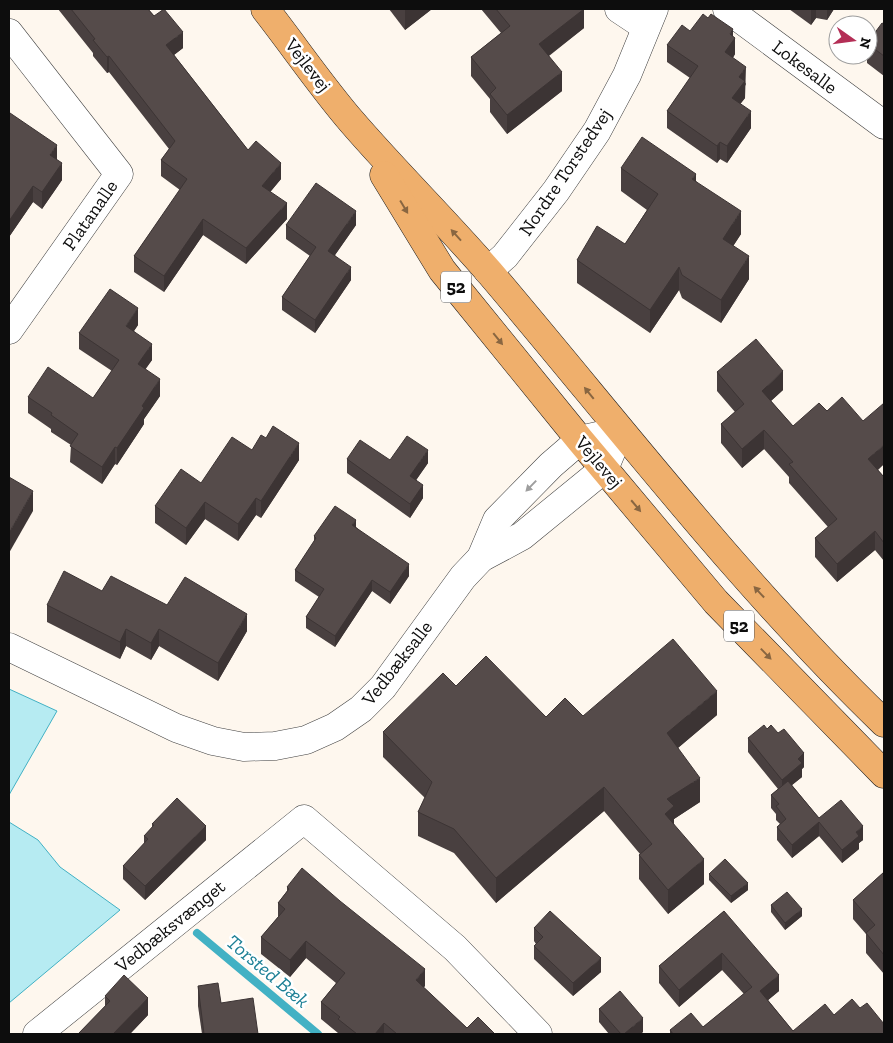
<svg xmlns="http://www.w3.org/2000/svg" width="893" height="1043" viewBox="0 0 893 1043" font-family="'Zilla Slab',serif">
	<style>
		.water { fill: #b6ebf2; stroke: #42b1c4 }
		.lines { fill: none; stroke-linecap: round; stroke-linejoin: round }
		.stream { stroke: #42b1c4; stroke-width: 8 }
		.minor-casing { stroke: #404040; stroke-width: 29 }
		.major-casing { stroke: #1e1e1e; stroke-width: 29 }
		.minor { stroke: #fff; stroke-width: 28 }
		.major { stroke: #efaf6c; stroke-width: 28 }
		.wall { fill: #494040 }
		.shaded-wall { fill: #3c3434 }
		.building { fill: #554b4a; stroke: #3c3434 }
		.oneway { fill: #896641 }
		.oneway2 { fill: #9e9e9e }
		.labels { text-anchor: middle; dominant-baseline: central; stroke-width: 5; stroke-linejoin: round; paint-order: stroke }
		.shield { fill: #fff; stroke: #565656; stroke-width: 1 }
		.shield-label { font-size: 18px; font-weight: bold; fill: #0d0d0d }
		.street-label { font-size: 19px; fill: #0d0d0d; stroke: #fff }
		.water-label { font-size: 20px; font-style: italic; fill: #1e8096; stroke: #fff }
	</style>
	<rect width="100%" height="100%" fill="#fef7ee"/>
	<g class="water">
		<path d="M 9,689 L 57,711 L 9,795 Z"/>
		<path d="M 9,822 L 38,840 L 60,867 L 120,910 L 9,1003 Z"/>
	</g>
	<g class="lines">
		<path class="stream" d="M 197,933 L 318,1034"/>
		<g class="minor-casing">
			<g id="minor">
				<path d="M 619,9 L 646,27"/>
				<path d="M 727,9 L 884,125"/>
				<path d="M 9,33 L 119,174 L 9,330"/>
				<path d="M 488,271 L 505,256 L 556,191 L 597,131 L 627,75 L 654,9"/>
				<path d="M 481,558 L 497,520 L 551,465 L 580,440 L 620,431"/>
				<path d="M 9,647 L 176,728 L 213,741 L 244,747 L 275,746 L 306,740 L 335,727 L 361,709 L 383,687 L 463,577 L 481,558 L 522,536 L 604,469 L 620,431"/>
				<path d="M 37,1034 L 304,819 L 455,948 L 538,1034"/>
			</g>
		</g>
		<g class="major-casing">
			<g id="major">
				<path d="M 265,9 C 294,46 321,86 352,122 C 396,173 445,221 490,273 C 619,425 740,584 884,723"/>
				<path d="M 384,175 L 442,270 L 580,440 L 716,602 L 884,774"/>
			</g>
		</g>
		<use href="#minor" class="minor"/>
		<use href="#major" class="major"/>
	</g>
	<g class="wall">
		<path d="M 58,9 L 148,9 L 183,48 L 174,55 L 248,150 L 281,179 L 270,192 L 287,219 L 246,264 L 203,235 L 164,292 L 134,272 L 134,256 L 180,190 L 161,176 L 161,160 L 169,149 L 109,72 L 107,73 L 93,56 L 93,53 Z"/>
		<path d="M 389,9 L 432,9 L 405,30 Z"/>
		<path d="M 481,9 L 584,9 L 584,28 L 549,56 L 562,91 L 507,134 L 490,112 L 490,99 L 471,76 L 471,57 L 501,33 Z"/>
		<path d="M 789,9 L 834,9 L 827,20 L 816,18 L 811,25 Z"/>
		<path d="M 884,24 L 884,76 L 867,63 L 867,55 L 868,55 L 868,42 Z"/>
		<path d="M 690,31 L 733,36 L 735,54 L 733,58 L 746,84 L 745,86 L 745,98 L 740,104 L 751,128 L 727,163 L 720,159 L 717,163 L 667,128 L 667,111 L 690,78 L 667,62 L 667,45 Z"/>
		<path d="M 9,114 L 57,160 L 62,180 L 42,209 L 33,202 L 9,237 Z"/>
		<path d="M 621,168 L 696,181 L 741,234 L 733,246 L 749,279 L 721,323 L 682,298 L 679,290 L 650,333 L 577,283 L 577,260 L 625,244 L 647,210 L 621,191 Z"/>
		<path d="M 286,225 L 356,225 L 335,255 L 351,280 L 315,333 L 282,310 L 282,297 L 310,256 L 286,239 Z"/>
		<path d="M 138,325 L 134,331 L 152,360 L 145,369 L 160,396 L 144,419 L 144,424 L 117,465 L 115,464 L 102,484 L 70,462 L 71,445 L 51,432 L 51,429 L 28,413 L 28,397 L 93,398 L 112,371 L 79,349 L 79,333 Z"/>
		<path d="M 717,372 L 783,390 L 771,401 L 793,426 L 827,411 L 884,464 L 878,470 L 884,477 L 884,561 L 875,550 L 837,582 L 815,557 L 815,538 L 828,527 L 789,483 L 789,477 L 764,449 L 742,468 L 721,443 L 721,424 L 735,412 L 717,391 Z"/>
		<path d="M 252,450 L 299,460 L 261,518 L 256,515 L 238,541 L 205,519 L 186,545 L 155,523 L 155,506 L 201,483 Z"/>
		<path d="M 347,459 L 390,460 L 428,463 L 416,480 L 423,498 L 410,518 L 347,473 Z"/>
		<path d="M 356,527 L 409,576 L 390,604 L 372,591 L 335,647 L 306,628 L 306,617 L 319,597 L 295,581 L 295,570 L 314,542 L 314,536 Z"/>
		<path d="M 102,591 L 167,605 L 247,631 L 218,681 L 159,646 L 151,660 L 126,646 L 120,659 L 47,622 L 47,605 Z"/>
		<path d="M 456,686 L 546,717 L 717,715 L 678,748 L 700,802 L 674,819 L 674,824 L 704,884 L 668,914 L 639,879 L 639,855 L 640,854 L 604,811 L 496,903 L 454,853 L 418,836 L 418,812 L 425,798 L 383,757 L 383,732 Z"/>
		<path d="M 767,729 L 804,767 L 802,769 L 802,777 L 792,785 L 819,818 L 863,840 L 859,843 L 859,849 L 842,863 L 819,836 L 792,858 L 777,840 L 777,827 L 780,824 L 776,820 L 776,814 L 771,808 L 771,795 L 778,789 L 748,752 L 748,738 Z"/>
		<path d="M 152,824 L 206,840 L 145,900 L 123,879 L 123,866 L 144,844 L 144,836 L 152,828 Z"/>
		<path d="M 884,872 L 884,974 L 866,953 L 866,934 L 853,919 L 853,900 Z"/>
		<path d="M 709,874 L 748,890 L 731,903 L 709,880 Z"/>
		<path d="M 287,887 L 425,986 L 423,987 L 467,1028 L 495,1034 L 338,1034 L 338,1033 L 321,1019 L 321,1002 L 336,983 L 306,958 L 290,977 L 261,954 L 261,937 L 278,917 L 278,903 L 287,891 Z"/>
		<path d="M 771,905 L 802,916 L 785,930 L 771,912 Z"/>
		<path d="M 724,911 L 779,991 L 768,1000 L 793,1031 L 834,1015 L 860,1008 L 884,1034 L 670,1034 L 670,1030 L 703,1027 L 744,994 L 722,970 L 679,1007 L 659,983 L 659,966 Z"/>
		<path d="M 534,928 L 601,972 L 573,996 L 534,959 L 534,946 L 536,944 L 534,941 Z"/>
		<path d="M 198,986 L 221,1003 L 258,1034 L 202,1034 L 198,1006 Z"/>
		<path d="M 105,996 L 148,1015 L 130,1034 L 78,1034 L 105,1007 Z"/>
		<path d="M 599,1009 L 643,1032 L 640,1034 L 609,1034 L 599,1022 Z"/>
	</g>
	<g class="shaded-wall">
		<path d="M 405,9 L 432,9 L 405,30 Z"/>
		<path d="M 584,9 L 584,28 L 539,63 L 539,44 Z"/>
		<path d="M 811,9 L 816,9 L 816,18 L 811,25 Z"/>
		<path d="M 827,9 L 834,9 L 827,20 Z"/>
		<path d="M 733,29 L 733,40 L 735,38 L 735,54 L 725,69 L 725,52 L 730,34 Z"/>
		<path d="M 183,32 L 183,48 L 166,61 L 166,45 Z"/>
		<path d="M 109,56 L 109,72 L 107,73 L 107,57 Z"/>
		<path d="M 746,67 L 745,98 L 732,115 L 732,98 L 739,77 Z"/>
		<path d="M 562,72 L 562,91 L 507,134 L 507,115 Z"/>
		<path d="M 751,111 L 751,128 L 727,163 L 727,146 Z"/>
		<path d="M 720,142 L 720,159 L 717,163 L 717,146 Z"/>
		<path d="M 57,145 L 57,162 L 50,155 Z"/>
		<path d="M 62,163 L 62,180 L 42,209 L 42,192 Z"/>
		<path d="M 281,163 L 281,179 L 262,202 L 262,186 Z"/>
		<path d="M 696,174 L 696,197 L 692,179 Z"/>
		<path d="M 33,186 L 33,202 L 9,237 L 9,243 L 9,221 Z"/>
		<path d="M 287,203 L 287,219 L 246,264 L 246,248 Z"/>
		<path d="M 356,211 L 356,225 L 328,265 L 328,251 Z"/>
		<path d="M 741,211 L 741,234 L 723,262 L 723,239 Z"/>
		<path d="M 203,219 L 203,235 L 164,292 L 164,276 Z"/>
		<path d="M 749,256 L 749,279 L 721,323 L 721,300 Z"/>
		<path d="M 351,267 L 351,280 L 315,333 L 315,320 Z"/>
		<path d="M 679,267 L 679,290 L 650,333 L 650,310 Z"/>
		<path d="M 138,308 L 138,325 L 126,342 L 126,326 Z"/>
		<path d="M 152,344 L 152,360 L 138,380 L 138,364 Z"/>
		<path d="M 783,371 L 783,390 L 762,409 L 762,391 Z"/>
		<path d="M 160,379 L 160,396 L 144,419 L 144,424 L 117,465 L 117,448 L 142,406 Z"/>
		<path d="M 764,430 L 764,449 L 742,468 L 742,449 Z"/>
		<path d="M 299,443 L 299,460 L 261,518 L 261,501 Z"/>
		<path d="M 884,445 L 884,464 L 868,478 L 868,459 Z"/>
		<path d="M 115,447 L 115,464 L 102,484 L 102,467 Z"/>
		<path d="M 428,450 L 428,463 L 410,489 L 410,476 Z"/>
		<path d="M 423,485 L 423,498 L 410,518 L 410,504 Z"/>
		<path d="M 33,491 L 33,511 L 9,553 L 9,533 Z"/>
		<path d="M 256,498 L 256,515 L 238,541 L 238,524 Z"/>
		<path d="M 205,502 L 205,519 L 186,545 L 186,528 Z"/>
		<path d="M 356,520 L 356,531 L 352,525 Z"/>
		<path d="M 875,531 L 875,550 L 837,582 L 837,564 Z"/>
		<path d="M 409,564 L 409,576 L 390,604 L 390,592 Z"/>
		<path d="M 372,580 L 372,591 L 335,647 L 335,636 Z"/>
		<path d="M 247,614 L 247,631 L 218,681 L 218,663 Z"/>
		<path d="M 126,629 L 126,646 L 120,659 L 120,642 Z"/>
		<path d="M 159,629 L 159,646 L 151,660 L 151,643 Z"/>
		<path d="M 717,691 L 717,715 L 667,757 L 667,733 Z"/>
		<path d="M 804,753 L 804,767 L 802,769 L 802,777 L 782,793 L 782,780 L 798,759 Z"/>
		<path d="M 700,778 L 700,802 L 674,819 L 674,830 L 665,814 L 667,799 Z"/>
		<path d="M 604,787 L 604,811 L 496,903 L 496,878 Z"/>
		<path d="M 819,822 L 819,836 L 792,858 L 792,845 Z"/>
		<path d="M 206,826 L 206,840 L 145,900 L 145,886 Z"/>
		<path d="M 863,826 L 863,840 L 859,843 L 859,849 L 842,863 L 842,850 L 856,832 Z"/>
		<path d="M 704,859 L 704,884 L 668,914 L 668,890 Z"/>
		<path d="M 748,883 L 748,890 L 731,903 L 731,896 Z"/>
		<path d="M 802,909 L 802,916 L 785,930 L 785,923 Z"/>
		<path d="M 306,941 L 306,958 L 290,977 L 290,960 Z"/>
		<path d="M 722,953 L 722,970 L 679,1007 L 679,990 Z"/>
		<path d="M 601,958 L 601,972 L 573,996 L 573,983 Z"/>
		<path d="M 425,969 L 425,986 L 416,997 L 416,980 Z"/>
		<path d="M 779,975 L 779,991 L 760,1007 L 760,991 Z"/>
		<path d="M 148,998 L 148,1015 L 130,1034 L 113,1034 Z"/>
		<path d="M 643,1018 L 643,1032 L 640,1034 L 624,1034 Z"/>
		<path d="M 384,1023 L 384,1034 L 375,1034 Z"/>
	</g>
	<g class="building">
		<path d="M 71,9 L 148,9 L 154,16 L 164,9 L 183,32 L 166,45 L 248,150 L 256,141 L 281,163 L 262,186 L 287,203 L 246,248 L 203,219 L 164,276 L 134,256 L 187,179 L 161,160 L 175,141 L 109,56 L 107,57 L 93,40 L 95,39 Z"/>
		<path d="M 496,9 L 584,9 L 539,44 L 562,72 L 507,115 L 490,94 L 496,88 L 471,57 L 510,26 Z"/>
		<path d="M 703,14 L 708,18 L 711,14 L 733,29 L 730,34 L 735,38 L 725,52 L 746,67 L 739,77 L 745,81 L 732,98 L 751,111 L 727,146 L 720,142 L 717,146 L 667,111 L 698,66 L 667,45 L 682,25 L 690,31 Z"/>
		<path d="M 882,23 L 884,24 L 884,56 L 868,44 L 868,42 Z"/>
		<path d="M 10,113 L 57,145 L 50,155 L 62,163 L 42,192 L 33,186 L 9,221 L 9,114 Z"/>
		<path d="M 642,137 L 696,174 L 692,179 L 741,211 L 723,239 L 749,256 L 721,300 L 682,275 L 679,267 L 650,310 L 577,260 L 597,226 L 625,244 L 658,194 L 621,168 Z"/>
		<path d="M 316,183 L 356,211 L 328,251 L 351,267 L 315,320 L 282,297 L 316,247 L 286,225 Z"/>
		<path d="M 110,289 L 138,308 L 126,326 L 152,344 L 138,364 L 160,379 L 142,406 L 144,408 L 117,448 L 115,447 L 102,467 L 70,446 L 78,434 L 51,415 L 52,413 L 28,397 L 48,367 L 93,398 L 119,360 L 79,333 Z"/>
		<path d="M 756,339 L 783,371 L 762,391 L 793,426 L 819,403 L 827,411 L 842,397 L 863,421 L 884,403 L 884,445 L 868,459 L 884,477 L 884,543 L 875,531 L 837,564 L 815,538 L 837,519 L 789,464 L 793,462 L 764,430 L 742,449 L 721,424 L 744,404 L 717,372 Z"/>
		<path d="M 273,426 L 299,443 L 261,501 L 256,498 L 238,524 L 205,502 L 186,528 L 155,506 L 181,469 L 201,483 L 232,437 L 252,450 L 261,435 L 266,438 Z"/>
		<path d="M 407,436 L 428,450 L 410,476 L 423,485 L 410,504 L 347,459 L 360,440 L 390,460 Z"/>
		<path d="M 9,477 L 33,491 L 9,533 Z"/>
		<path d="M 335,506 L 356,520 L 352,525 L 409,564 L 390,592 L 372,580 L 335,636 L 306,617 L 324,589 L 295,570 L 316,538 L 314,536 Z"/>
		<path d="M 64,571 L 102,591 L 111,576 L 167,605 L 185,577 L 247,614 L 218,663 L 159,629 L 151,643 L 126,629 L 120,642 L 47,605 Z"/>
		<path d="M 673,639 L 717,691 L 667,733 L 700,778 L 667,799 L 674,806 L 665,814 L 704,859 L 668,890 L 639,855 L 652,844 L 604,787 L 496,878 L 454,829 L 418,812 L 432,782 L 383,732 L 443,673 L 456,686 L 486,656 L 546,717 L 565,698 L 583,716 Z"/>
		<path d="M 764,725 L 767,729 L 771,725 L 778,733 L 784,729 L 804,753 L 798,759 L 802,763 L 782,780 L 748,738 Z"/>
		<path d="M 788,781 L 819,818 L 841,800 L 863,826 L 856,832 L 859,836 L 842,850 L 819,822 L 792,845 L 777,827 L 786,819 L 776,806 L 779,804 L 771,795 Z"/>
		<path d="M 177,798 L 206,826 L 145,886 L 123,866 L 148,839 L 144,836 L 154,825 L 152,824 Z"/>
		<path d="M 725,859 L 748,883 L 731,896 L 709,874 Z"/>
		<path d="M 302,868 L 340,901 L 425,969 L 416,980 L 467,1028 L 478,1017 L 495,1034 L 397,1034 L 384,1023 L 375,1034 L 357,1034 L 338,1019 L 340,1017 L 321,1002 L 345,973 L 306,941 L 290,960 L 261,937 L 285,909 L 278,903 L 289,889 L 287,887 Z"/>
		<path d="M 884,872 L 884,955 L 866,933 L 875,925 L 853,900 Z"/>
		<path d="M 787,892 L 802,909 L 785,923 L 771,905 Z"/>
		<path d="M 550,911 L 601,958 L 573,983 L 534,946 L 543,937 L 534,928 Z"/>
		<path d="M 724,911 L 779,975 L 760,991 L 793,1031 L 825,1004 L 834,1015 L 852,999 L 860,1008 L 867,1003 L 884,1024 L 884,1034 L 673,1034 L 670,1030 L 691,1013 L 703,1027 L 752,987 L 722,953 L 679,990 L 659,966 Z"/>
		<path d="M 124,975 L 148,998 L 113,1034 L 78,1034 L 110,1001 L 105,996 Z"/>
		<path d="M 218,983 L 221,1003 L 253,998 L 258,1034 L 204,1034 L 198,986 Z"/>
		<path d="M 620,991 L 643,1018 L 624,1034 L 621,1034 L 599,1009 Z"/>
	</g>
	<defs><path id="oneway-solid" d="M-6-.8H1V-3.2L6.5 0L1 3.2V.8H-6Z" transform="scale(1.25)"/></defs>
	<g class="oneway">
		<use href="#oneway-solid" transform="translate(404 207) rotate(59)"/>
		<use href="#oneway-solid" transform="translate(456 235) rotate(-132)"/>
		<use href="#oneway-solid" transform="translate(498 339) rotate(51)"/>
		<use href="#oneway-solid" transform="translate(589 393) rotate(-129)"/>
		<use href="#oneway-solid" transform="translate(636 506) rotate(50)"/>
		<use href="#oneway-solid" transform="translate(759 592) rotate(-133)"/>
		<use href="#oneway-solid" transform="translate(766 654) rotate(46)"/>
	</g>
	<use class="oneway2" href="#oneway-solid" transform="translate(531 486) rotate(134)"/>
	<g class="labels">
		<g class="shield">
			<rect x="441" y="271.5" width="30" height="31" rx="4"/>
			<rect x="724" y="610.5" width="30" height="31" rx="4"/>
		</g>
		<g class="shield-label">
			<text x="456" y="287">52</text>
			<text x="739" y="626">52</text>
		</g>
		<g class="street-label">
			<text transform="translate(308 65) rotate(52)">Vejlevej</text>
			<text transform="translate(805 67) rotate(37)">Lokesalle</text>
			<text transform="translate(565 172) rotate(-56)">Nordre Torstedvej</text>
			<text transform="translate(90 215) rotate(-55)">Platanalle</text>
			<text transform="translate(599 462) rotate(50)">Vejlevej</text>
			<text transform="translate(397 663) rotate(-52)">Vedbæksalle</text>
			<text transform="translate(170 926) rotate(-39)">Vedbæksvænget</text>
		</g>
		<g class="water-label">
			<text transform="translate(268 971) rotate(40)">Torsted Bæk</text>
		</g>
	</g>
	<rect width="893" height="1043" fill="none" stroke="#0d0d0d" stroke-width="20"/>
	<g transform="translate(853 40) rotate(104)"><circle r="24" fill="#ffffff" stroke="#9e9e9e"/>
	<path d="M0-4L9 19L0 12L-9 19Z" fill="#b42e56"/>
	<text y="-8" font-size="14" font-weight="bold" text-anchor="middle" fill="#0d0d0d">N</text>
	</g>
</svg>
